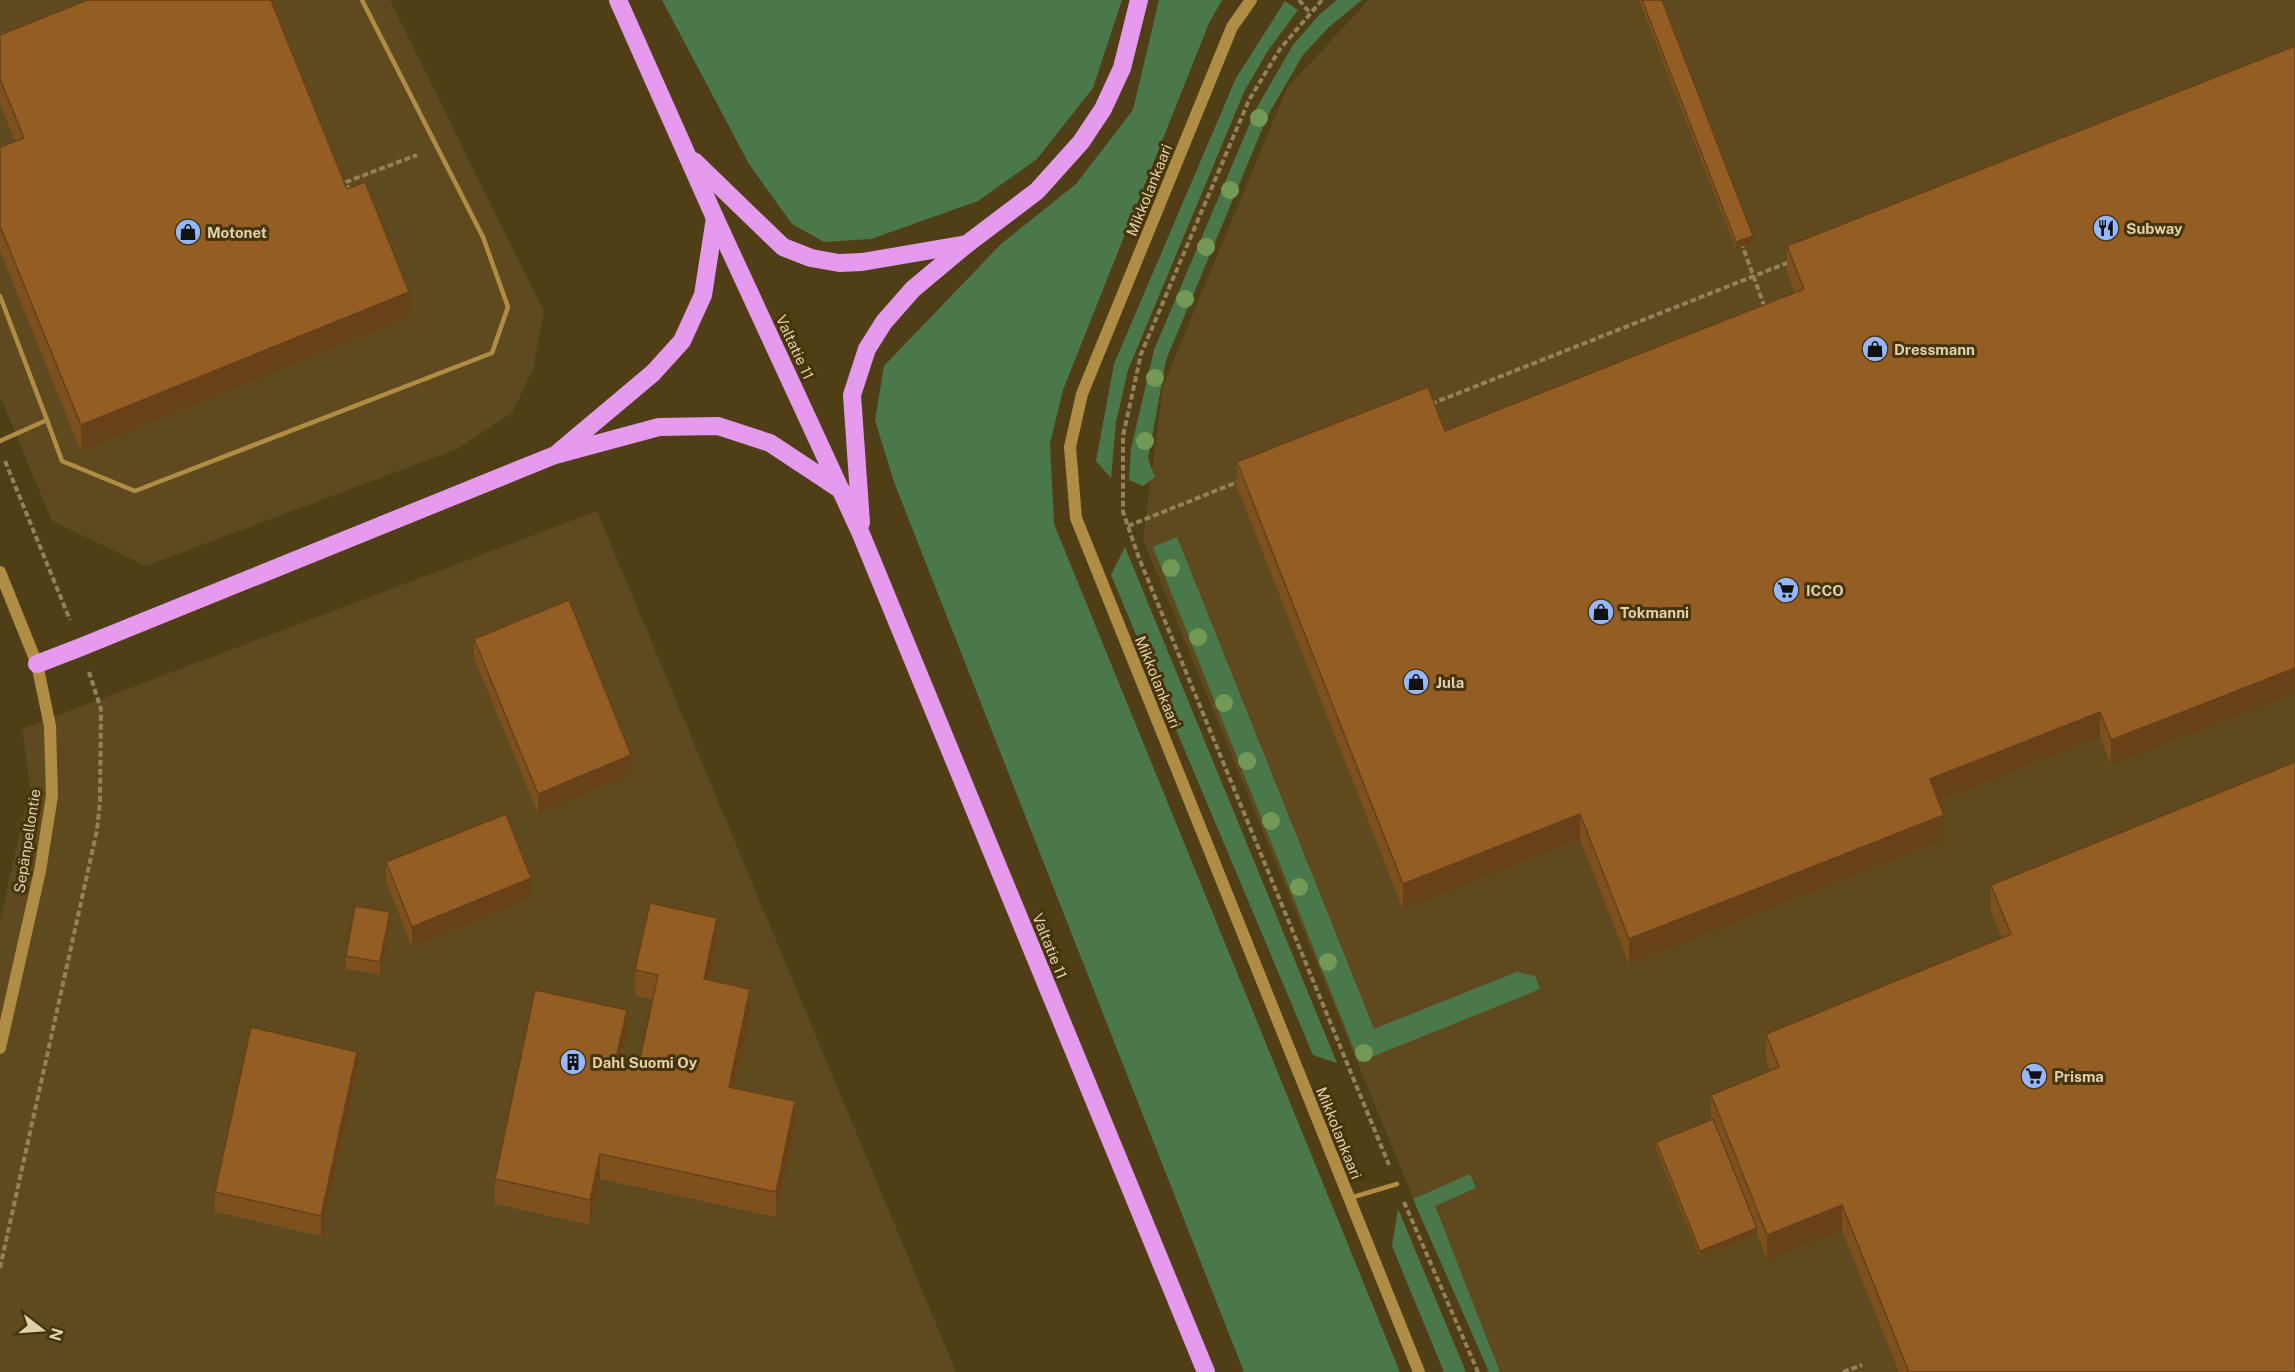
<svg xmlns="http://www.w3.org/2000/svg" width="2295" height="1372" viewBox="0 0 2295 1372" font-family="'Public Sans',sans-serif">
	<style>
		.built { fill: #5e4a1e }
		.green { fill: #4b784a }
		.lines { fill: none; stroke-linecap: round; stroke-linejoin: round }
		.path { stroke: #93815c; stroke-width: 4; stroke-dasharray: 6 3; stroke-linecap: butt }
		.lane { stroke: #b08d44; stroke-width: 4.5 }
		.secondary { stroke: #b08d44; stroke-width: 12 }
		.highway { stroke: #e69aed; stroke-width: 18 }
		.tree { fill: #729956 }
		.wall { fill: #7e501e }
		.shaded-wall { fill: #674118 }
		.building { fill: #935d23; stroke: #674118; stroke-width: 1.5 }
		.labels { text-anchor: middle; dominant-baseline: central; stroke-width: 6; stroke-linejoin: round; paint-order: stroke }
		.street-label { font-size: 15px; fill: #e2cfad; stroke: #46340b }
		.poi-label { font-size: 15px; font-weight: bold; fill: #e2cfad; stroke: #46340b; text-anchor: start }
	</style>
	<rect width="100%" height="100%" fill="#503e17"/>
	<g class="built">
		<path d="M 0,0 L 390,0 L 544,312 L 533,369 L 512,413 L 457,449 L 146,566 L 52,521 L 0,396 Z"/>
		<path d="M 1369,0 L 2295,0 L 2295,1372 L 1489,1372 L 1420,1215 L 1143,539 L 1163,386 L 1287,88 Z"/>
		<path d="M 597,511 L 956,1372 L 0,1372 L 0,921 L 30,786 L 22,729 Z"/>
	</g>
	<g class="green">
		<path d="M 662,0 L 1122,0 L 1093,88 L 1037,159 L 978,201 L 871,239 L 824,242 L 792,224 L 749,164 Z"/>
		<path d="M 1159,0 L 1222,0 L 1209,23 L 1063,390 L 1050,443 L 1054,524 L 1400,1372 L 1244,1372 L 894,482 L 875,420 L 884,366 L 1001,244 L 1076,184 L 1133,110 Z"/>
		<path d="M 1337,0 L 1362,0 L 1329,27 L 1303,55 L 1268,115 L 1166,360 L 1148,459 L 1155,477 L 1143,486 L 1129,480 L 1131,449 L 1154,350 L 1256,109 L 1293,45 L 1319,15 Z"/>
		<path d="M 1285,1 L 1298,10 L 1267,52 L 1244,92 L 1128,370 L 1116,422 L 1111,478 L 1096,461 L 1114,364 L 1236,78 Z"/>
		<path d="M 1177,537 L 1374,1029 L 1517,972 L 1535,976 L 1540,989 L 1359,1062 L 1153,547 Z"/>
		<path d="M 1125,547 L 1337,1063 L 1313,1055 L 1111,575 Z"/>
		<path d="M 1470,1174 L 1476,1188 L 1435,1206 L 1500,1372 L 1489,1372 L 1413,1199 Z"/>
		<path d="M 1398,1209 L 1466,1372 L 1444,1372 L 1392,1246 Z"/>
	</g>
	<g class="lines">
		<g class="path">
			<path d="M 1299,0 L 1310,13"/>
			<path d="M 1322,0 L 1280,49 L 1249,100 L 1141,354 L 1123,436 L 1123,512 L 1139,558 L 1389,1165"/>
			<path d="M 349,191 L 346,182 L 417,155"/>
			<path d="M 1741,242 L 1765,308"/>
			<path d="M 1431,404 L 1792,261"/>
			<path d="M 5,461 L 70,620"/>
			<path d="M 1128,526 L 1240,481"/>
			<path d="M 1404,1202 L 1478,1372"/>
			<path d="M 0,1268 L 97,830 L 100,801 L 101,709 L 89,672"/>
			<path d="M 1843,1372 L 1862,1365"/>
		</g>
		<g class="lane">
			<path d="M 0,296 L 47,420"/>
			<path d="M 0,441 L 47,420 L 62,461 L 135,491 L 492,353 L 508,307 L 483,237 L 362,0"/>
			<path d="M 1350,1198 L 1397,1184"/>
		</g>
		<g class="secondary">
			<path d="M 1251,0 L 1232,27 L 1082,394 L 1070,447 L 1076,518 L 1419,1372"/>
			<path d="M 0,572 L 37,664 L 50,726 L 52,796 L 40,871 L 0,1048"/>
		</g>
		<g class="highway">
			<path d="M 618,0 L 715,218 L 861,534 L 1206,1372"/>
			<path d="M 694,161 L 783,247 L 811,258 L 839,263 L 862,262 L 967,244"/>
			<path d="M 559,452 L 653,373 L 682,341 L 703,295 L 715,218"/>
			<path d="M 861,523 L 852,395 L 867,349 L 884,322 L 913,289 L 967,244 L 1037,191 L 1081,142 L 1103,109 L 1122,68 L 1139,0"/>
			<path d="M 37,664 L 81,647 L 555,455 L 659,427 L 718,426 L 770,443 L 841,490"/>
		</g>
	</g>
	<g class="tree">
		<circle cx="1259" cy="118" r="9"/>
		<circle cx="1230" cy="190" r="9"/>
		<circle cx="1206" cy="247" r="9"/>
		<circle cx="1185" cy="299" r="9"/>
		<circle cx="1155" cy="378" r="9"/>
		<circle cx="1145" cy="441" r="9"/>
		<circle cx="1171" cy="568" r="9"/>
		<circle cx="1198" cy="637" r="9"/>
		<circle cx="1224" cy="703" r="9"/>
		<circle cx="1247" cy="761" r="9"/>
		<circle cx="1271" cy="821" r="9"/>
		<circle cx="1299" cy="887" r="9"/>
		<circle cx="1328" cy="962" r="9"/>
		<circle cx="1364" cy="1053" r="9"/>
	</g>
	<g class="wall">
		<path d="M 1639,0 L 1662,0 L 1753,242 L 1736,249 Z"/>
		<path d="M 0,35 L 347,189 L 409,317 L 81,451 L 0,251 L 0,147 L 15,141 L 0,104 Z"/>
		<path d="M 2295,46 L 2295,693 L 2111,765 L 2100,737 L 1938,801 L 1944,840 L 1629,964 L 1580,839 L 1403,909 L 1237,487 L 1237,462 L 1445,431 L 1795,293 L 1787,272 L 1787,246 Z"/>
		<path d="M 474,639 L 631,774 L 538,813 L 474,658 Z"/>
		<path d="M 386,862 L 531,898 L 412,947 L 386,881 Z"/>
		<path d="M 1991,885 L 2295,1372 L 1899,1372 L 1842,1230 L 1767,1260 L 1757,1234 L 1700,1257 L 1656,1149 L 1656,1142 L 1711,1120 L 1711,1095 L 1770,1071 L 1766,1059 L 1766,1034 L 2002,938 L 1991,911 Z"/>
		<path d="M 390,925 L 380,975 L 346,969 L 346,956 Z"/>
		<path d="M 717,943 L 709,980 L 750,1014 L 734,1088 L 795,1126 L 776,1217 L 600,1179 L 590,1225 L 495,1204 L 495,1179 L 627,1035 L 621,1064 L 638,1068 L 653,999 L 635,996 L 635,970 Z"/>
		<path d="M 357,1071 L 321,1236 L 215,1212 L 215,1192 Z"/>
	</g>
	<g class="shaded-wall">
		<path d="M 1753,236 L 1753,242 L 1736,249 L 1736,242 Z"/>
		<path d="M 409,292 L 409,317 L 81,451 L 81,425 Z"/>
		<path d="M 2295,668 L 2295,693 L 2111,765 L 2111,740 Z"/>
		<path d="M 2100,712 L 2100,737 L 1930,804 L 1930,779 Z"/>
		<path d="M 631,755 L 631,774 L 538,813 L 538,794 Z"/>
		<path d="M 1580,814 L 1580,839 L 1403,909 L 1403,884 Z"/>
		<path d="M 1944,815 L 1944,840 L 1629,964 L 1629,939 Z"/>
		<path d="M 531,878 L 531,898 L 412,947 L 412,927 Z"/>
		<path d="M 390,912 L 390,925 L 380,975 L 380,962 Z"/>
		<path d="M 717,918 L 717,943 L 704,1004 L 704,979 Z"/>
		<path d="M 750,989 L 750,1014 L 729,1112 L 729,1087 Z"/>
		<path d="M 627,1010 L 627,1035 L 615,1088 L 615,1063 Z"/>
		<path d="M 357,1052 L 357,1071 L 321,1236 L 321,1216 Z"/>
		<path d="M 795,1101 L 795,1126 L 776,1217 L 776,1192 Z"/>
		<path d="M 600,1154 L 600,1179 L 590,1225 L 590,1200 Z"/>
		<path d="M 1842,1205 L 1842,1230 L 1767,1260 L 1767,1235 Z"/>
		<path d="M 1757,1228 L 1757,1234 L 1700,1257 L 1700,1251 Z"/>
	</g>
	<g class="building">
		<path d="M 87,0 L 271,0 L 347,189 L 365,182 L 409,292 L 81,425 L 0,226 L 0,147 L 24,138 L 0,79 L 0,35 Z"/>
		<path d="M 1642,0 L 1662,0 L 1753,236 L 1736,242 Z"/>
		<path d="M 2295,46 L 2295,668 L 2111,740 L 2100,712 L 1930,779 L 1944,815 L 1629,939 L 1580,814 L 1403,884 L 1237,462 L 1428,387 L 1445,431 L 1804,289 L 1787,246 Z"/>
		<path d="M 569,600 L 631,755 L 538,794 L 474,639 Z"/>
		<path d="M 2295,762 L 2295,1372 L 1909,1372 L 1842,1205 L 1767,1235 L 1711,1095 L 1779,1067 L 1766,1034 L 2011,934 L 1991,885 Z"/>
		<path d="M 506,814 L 531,878 L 412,927 L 386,862 Z"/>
		<path d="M 650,903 L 717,918 L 704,979 L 750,989 L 729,1087 L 795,1101 L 776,1192 L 600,1154 L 590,1200 L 495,1179 L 535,990 L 627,1010 L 615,1063 L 638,1068 L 658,975 L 635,970 Z"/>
		<path d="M 355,906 L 390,912 L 380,962 L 346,956 Z"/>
		<path d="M 251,1027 L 357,1052 L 321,1216 L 215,1192 Z"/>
		<path d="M 1713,1119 L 1757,1228 L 1700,1251 L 1656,1142 Z"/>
	</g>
	<defs>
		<g id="restaurant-disc" transform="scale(1.35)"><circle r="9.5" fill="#94b7fd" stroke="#46340b"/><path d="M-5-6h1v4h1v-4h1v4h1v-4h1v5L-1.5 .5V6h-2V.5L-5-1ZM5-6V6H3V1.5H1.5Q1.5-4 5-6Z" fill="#111"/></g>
		<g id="shop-disc" transform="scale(1.35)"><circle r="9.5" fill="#94b7fd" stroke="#46340b"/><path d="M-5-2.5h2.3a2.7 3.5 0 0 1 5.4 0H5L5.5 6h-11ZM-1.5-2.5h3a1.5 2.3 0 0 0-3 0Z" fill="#111"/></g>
		<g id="supermarket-disc" transform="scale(1.35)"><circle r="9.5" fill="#94b7fd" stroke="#46340b"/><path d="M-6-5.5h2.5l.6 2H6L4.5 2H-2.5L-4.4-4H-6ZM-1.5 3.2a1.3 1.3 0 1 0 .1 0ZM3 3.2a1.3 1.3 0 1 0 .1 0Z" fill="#111"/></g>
		<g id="building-disc" transform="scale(1.35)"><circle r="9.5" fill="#94b7fd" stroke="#46340b"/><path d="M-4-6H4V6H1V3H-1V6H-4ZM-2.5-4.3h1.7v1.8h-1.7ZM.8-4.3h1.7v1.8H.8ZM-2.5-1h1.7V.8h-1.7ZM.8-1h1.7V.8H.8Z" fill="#111"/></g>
	</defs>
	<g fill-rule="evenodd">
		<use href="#restaurant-disc" x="2106" y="228"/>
		<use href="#shop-disc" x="188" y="232"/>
		<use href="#shop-disc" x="1875" y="349"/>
		<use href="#supermarket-disc" x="1786" y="590"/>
		<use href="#shop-disc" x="1601" y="612"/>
		<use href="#shop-disc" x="1416" y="682"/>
		<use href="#building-disc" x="573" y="1062"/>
		<use href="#supermarket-disc" x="2034" y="1076"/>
	</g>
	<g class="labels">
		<g class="street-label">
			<text transform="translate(1149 190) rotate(-68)">Mikkolankaari</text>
			<text transform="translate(795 347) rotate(65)">Valtatie 11</text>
			<text transform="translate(1158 682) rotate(68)">Mikkolankaari</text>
			<text transform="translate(27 841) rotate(-81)">Sepänpellontie</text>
			<text transform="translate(1050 946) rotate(68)">Valtatie 11</text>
			<text transform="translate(1339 1133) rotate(68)">Mikkolankaari</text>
		</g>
		<g class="poi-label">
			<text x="2126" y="228">Subway</text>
			<text x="207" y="232">Motonet</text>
			<text x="1894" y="349">Dressmann</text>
			<text x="1806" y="590">ICCO</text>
			<text x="1620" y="612">Tokmanni</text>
			<text x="1436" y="682">Jula</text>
			<text x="592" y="1062">Dahl Suomi Oy</text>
			<text x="2054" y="1076">Prisma</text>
		</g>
	</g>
	<g transform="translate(42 1330) rotate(107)" stroke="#46340b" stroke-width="4.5" paint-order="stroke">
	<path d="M0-4.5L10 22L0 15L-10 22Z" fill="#e2cfad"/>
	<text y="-9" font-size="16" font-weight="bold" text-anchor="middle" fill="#e2cfad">N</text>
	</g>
</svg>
